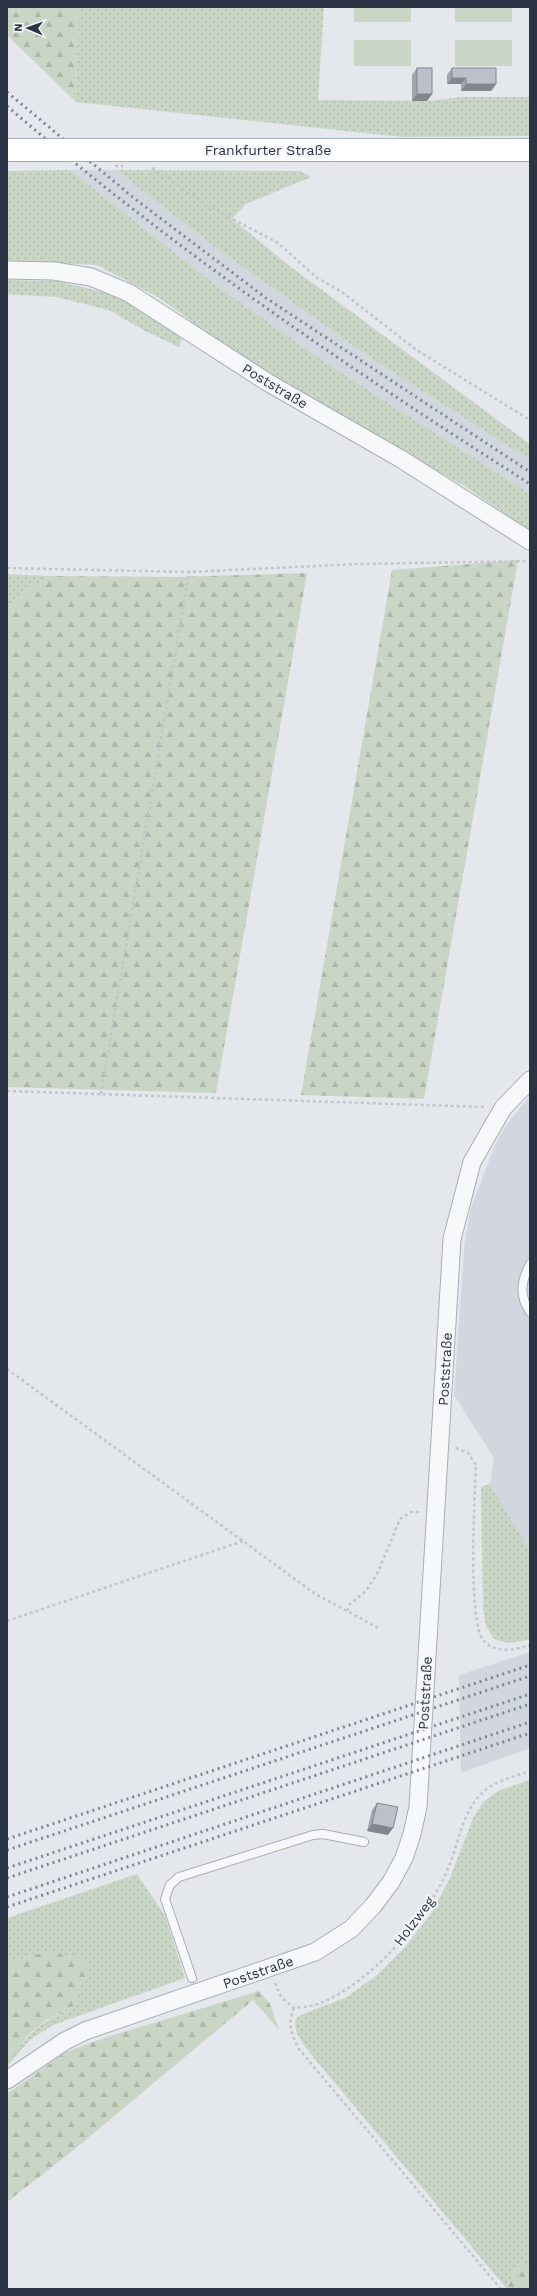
<svg xmlns="http://www.w3.org/2000/svg" width="537" height="2296" viewBox="0 0 537 2296" font-family="'Work Sans',sans-serif">
	<style>
		.built { fill: #d2d6de }
		.green { fill: url(#green-dots) }
		.forest { fill: url(#forest-firs) }
		.pitch { fill: #c9d6c5 }
		.lines { fill: none; stroke-linecap: round; stroke-linejoin: round }
		.lane-casing { stroke: #a9aeb7; stroke-width: 10 }
		.street-casing { stroke: #a9aeb7; stroke-width: 19 }
		.primary-casing { stroke: #a3abb8; stroke-width: 24 }
		.path { stroke: #c2c5cb; stroke-width: 2.5; stroke-dasharray: 3 3; stroke-linecap: butt }
		.lane { stroke: #f7f8fa; stroke-width: 8 }
		.street { stroke: #f7f8fa; stroke-width: 17 }
		.primary { stroke: #fff; stroke-width: 22 }
		.rail { stroke: #7d8696; stroke-width: 3; stroke-dasharray: 2 4; stroke-linecap: butt }
		.primary-bridge-casing { stroke: #a3abb8; stroke-width: 24; stroke-linecap: butt }
		.path-bridge { stroke: #c2c5cb; stroke-width: 2.5; stroke-dasharray: 3 3; stroke-linecap: butt }
		.primary-bridge { stroke: #fff; stroke-width: 22 }
		.wall { fill: #a1a5ae }
		.shaded-wall { fill: #83868d }
		.building { fill: #bbc0ca; stroke: #83868d }
		.labels { text-anchor: middle; dominant-baseline: central; stroke-width: 4; stroke-linejoin: round; paint-order: stroke }
		.street-label { font-size: 14px; fill: #2b3445; stroke: #f4f6f9 }
	</style>
	<defs>
		<pattern id="green-dots" width="8" height="8" patternUnits="userSpaceOnUse"><rect width="8" height="8" fill="#c9d6c5"/><path d="M2 2h.1M6 6h.1" fill="none" stroke="#adb8ab" stroke-width="1.8" stroke-linecap="round"/></pattern>
		<pattern id="forest-firs" width="22" height="20" patternUnits="userSpaceOnUse"><rect width="22" height="20" fill="#c9d6c5"/><path d="M5 1l3.5 6h-7zM16 11l3.5 6h-7z" fill="#adb8ab"/></pattern>
	</defs>
	<rect width="100%" height="100%" fill="#e4e7ec"/>
	<g class="built">
		<path d="M 70,170 L 116,170 L 215,247 L 365,354 L 530,460 L 530,494 L 323,361 L 218,287 Z"/>
		<path d="M 530,1096 L 530,1551 L 490,1484 L 494,1458 L 454,1395 L 464,1250 L 470,1211 L 495,1145 L 507,1124 Z"/>
		<path d="M 530,1652 L 530,1748 L 461,1773 L 459,1675 Z"/>
	</g>
	<g class="green">
		<path d="M 78,7 L 324,7 L 318,100 L 428,101 L 461,97 L 530,97 L 530,136 L 402,137 L 76,102 Z"/>
		<path d="M 70,170 L 218,287 L 323,361 L 530,494 L 530,531 L 463,485 L 382,442 L 233,352 L 161,299 L 97,265 L 7,261 L 7,171 Z"/>
		<path d="M 116,170 L 300,171 L 311,177 L 246,204 L 232,219 L 291,267 L 530,444 L 530,460 L 365,354 L 215,247 Z"/>
		<path d="M 7,280 L 57,281 L 112,294 L 146,313 L 182,339 L 179,347 L 145,331 L 109,310 L 56,297 L 7,294 Z"/>
		<path d="M 7,574 L 50,576 L 24,592 L 7,606 Z"/>
		<path d="M 490,1484 L 530,1551 L 530,1639 L 528,1640 L 508,1643 L 494,1639 L 486,1626 L 483,1609 L 481,1487 Z"/>
		<path d="M 530,1780 L 530,2266 L 519,2262 L 506,2288 L 309,2052 C 302,2043 291,2029 297,2017 L 301,2015 L 347,1997 L 377,1975 L 405,1947 L 431,1914 L 450,1878 L 473,1818 L 483,1802 L 498,1791 Z"/>
		<path d="M 137,1874 L 165,1916 L 185,1978 L 53,2025 L 31,2039 L 8,2065 C 26,2030 49,2019 82,2001 L 77,1985 L 89,1976 L 47,1951 L 7,1963 L 7,1918 Z"/>
	</g>
	<g class="forest">
		<path d="M 7,7 L 78,7 L 76,102 L 7,35 Z"/>
		<path d="M 518,560 L 424,1099 L 301,1095 L 392,570 Z"/>
		<path d="M 307,573 L 216,1093 L 7,1087 L 7,606 L 24,592 L 50,576 L 174,577 Z"/>
		<path d="M 47,1951 L 85,1959 L 89,1964 L 89,1976 L 77,1985 L 82,2001 L 45,2021 L 27,2036 L 7,2066 L 7,1963 Z"/>
		<path d="M 259,1991 L 270,2004 L 279,2030 L 253,2000 L 70,2153 L 7,2202 L 7,2094 L 66,2052 L 110,2036 Z"/>
		<path d="M 519,2262 L 530,2266 L 530,2289 L 506,2289 Z"/>
	</g>
	<g class="pitch">
		<rect x="354" y="7" width="57" height="15"/>
		<rect x="455" y="7" width="57" height="15"/>
		<rect x="354" y="40" width="57" height="26"/>
		<rect x="455" y="40" width="57" height="26"/>
	</g>
	<g class="lines">
		<g class="lane-casing">
			<g id="lane">
				<path d="M 530,1264 C 521,1281 519,1296 530,1312"/>
				<path d="M 192,1978 L 165,1899 L 170,1885 L 179,1877 L 313,1835 L 323,1834 L 364,1842"/>
			</g>
		</g>
		<g class="street-casing">
			<g id="street">
				<path d="M 7,270 L 54,271 L 91,277 L 129,293 L 267,382 L 401,459 L 530,541"/>
				<path d="M 7,2080 L 65,2041 L 85,2031 L 315,1952 L 351,1929 L 373,1906 L 391,1882 L 404,1858 L 412,1834 L 418,1807 L 452,1239 L 472,1162 L 503,1108 L 530,1080"/>
			</g>
		</g>
		<g class="primary-casing">
			<g id="primary">
				<path d="M 7,150 L 32,150"/>
				<path d="M 105,150 L 530,150"/>
			</g>
		</g>
		<g class="path">
			<path d="M 152,168 L 208,206 L 278,243 L 316,277 L 342,292 L 415,349 L 530,420"/>
			<path d="M 7,195 L 10,195"/>
			<path d="M 7,568 L 189,572 L 358,564 L 530,561"/>
			<path d="M 7,1091 L 485,1107"/>
			<path d="M 101,1094 L 189,572"/>
			<path d="M 7,1369 L 314,1593 L 378,1628"/>
			<path d="M 456,1448 L 468,1453 L 476,1465 C 475,1494 467,1623 484,1641 C 496,1654 515,1650 530,1645"/>
			<path d="M 347,1611 L 350,1604 L 366,1591 L 378,1572 L 400,1519 L 411,1512 L 420,1512"/>
			<path d="M 7,1621 L 243,1541"/>
			<path d="M 275,1983 L 281,1997 L 294,2008 C 300,2007 308,2007 315,2005 C 368,1987 427,1919 448,1869 C 458,1845 462,1813 481,1794 C 493,1781 514,1777 530,1771"/>
			<path d="M 294,2008 C 287,2023 292,2034 298,2048 L 500,2288"/>
		</g>
		<use href="#lane" class="lane"/>
		<use href="#street" class="street"/>
		<use href="#primary" class="primary"/>
		<g class="rail">
			<path d="M 7,92 L 135,199 L 266,298 L 530,472"/>
			<path d="M 7,106 C 170,247 348,368 530,484"/>
			<path d="M 7,1839 L 530,1665"/>
			<path d="M 7,1850 L 530,1676"/>
			<path d="M 7,1868 L 530,1694"/>
			<path d="M 7,1878 L 530,1704"/>
			<path d="M 7,1897 L 530,1722"/>
			<path d="M 7,1907 L 530,1733"/>
		</g>
		<g class="primary-bridge-casing">
			<path id="primary-bridge" d="M 32,150 L 105,150"/>
		</g>
		<path class="path-bridge" d="M 115,166 L 123,166"/>
		<use href="#primary-bridge" class="primary-bridge"/>
	</g>
	<g class="wall">
		<path d="M 417,68 L 432,94 L 427,101 L 412,101 L 412,75 Z"/>
		<path d="M 452,68 L 496,84 L 491,91 L 461,91 L 461,84 L 447,84 L 447,75 Z"/>
		<path d="M 377,1803 L 388,1835 L 367,1831 L 372,1810 Z"/>
	</g>
	<g class="shaded-wall">
		<path d="M 452,78 L 466,78 L 461,84 L 447,84 Z"/>
		<path d="M 466,84 L 496,84 L 491,91 L 461,91 Z"/>
		<path d="M 417,94 L 432,94 L 427,101 L 412,101 Z"/>
		<path d="M 372,1824 L 393,1828 L 388,1835 L 367,1831 Z"/>
	</g>
	<g class="building">
		<rect x="417" y="68" width="15" height="26"/>
		<path d="M 452,68 L 496,68 L 496,84 L 466,84 L 466,78 L 452,78 Z"/>
		<path d="M 377,1803 L 398,1807 L 393,1828 L 372,1824 Z"/>
	</g>
	<g class="labels">
		<g class="street-label">
			<text x="268" y="150">Frankfurter Straße</text>
			<text transform="translate(275 386) rotate(31)">Poststraße</text>
			<text transform="translate(445 1369) rotate(-87)">Poststraße</text>
			<text transform="translate(425 1693) rotate(-87)">Poststraße</text>
			<text transform="translate(414 1921) rotate(-53)">Holzweg</text>
			<text transform="translate(258 1972) rotate(-19)">Poststraße</text>
		</g>
	</g>
	<rect width="537" height="2296" fill="none" stroke="#2b3445" stroke-width="16"/>
	<g transform="translate(28 28) rotate(272)" stroke="#f4f6f9" stroke-width="3" paint-order="stroke">
	<path d="M0-3L7 15L0 10L-7 15Z" fill="#2b3445"/>
	<text y="-6" font-size="11" font-weight="bold" text-anchor="middle" fill="#2b3445">N</text>
	</g>
</svg>
